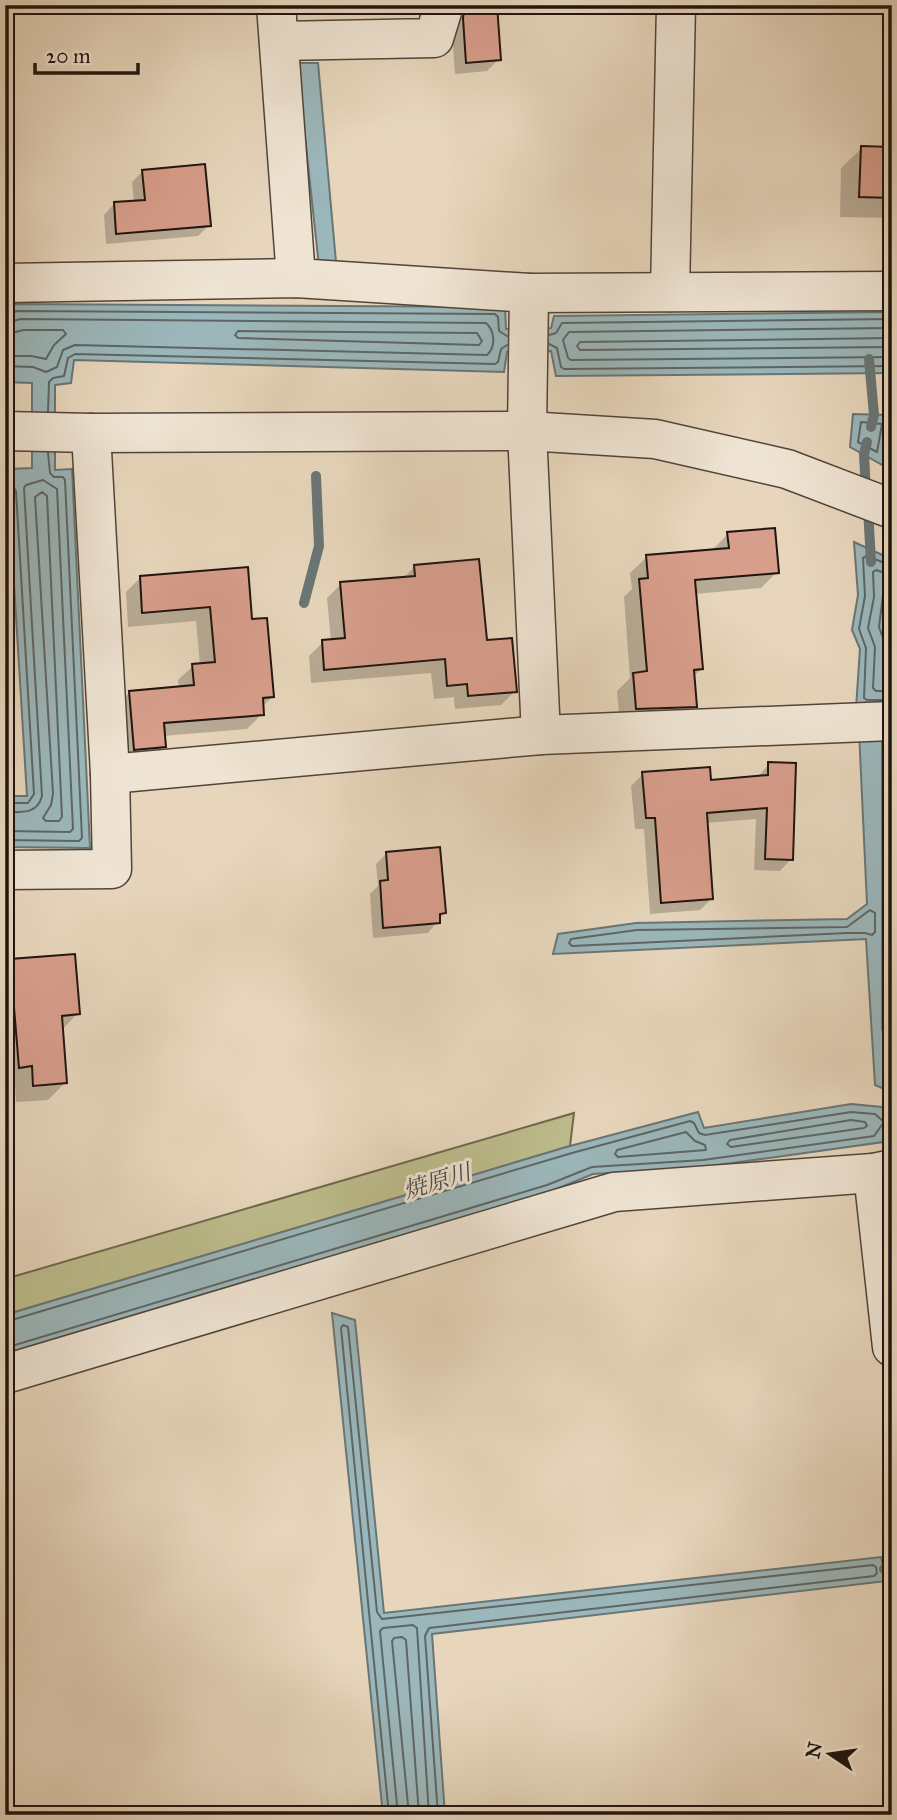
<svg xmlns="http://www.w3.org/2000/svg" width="897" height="1820" viewBox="0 0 897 1820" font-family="'IM FELL Great Primer','Noto Serif JP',serif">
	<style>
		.green { fill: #bdbc8c; stroke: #6e684e; stroke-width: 2 }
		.water { fill: #9bb7bb; stroke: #697676; stroke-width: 2 }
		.shadow { fill: #0003 }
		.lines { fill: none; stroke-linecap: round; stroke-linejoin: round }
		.shore { stroke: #5d6665; stroke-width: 2 }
		.stream { stroke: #697676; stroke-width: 10 }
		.building { fill: #d89e8c; stroke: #1f140f; stroke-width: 2 }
		.minor-casing { stroke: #51443a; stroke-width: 41 }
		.minor { stroke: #efe4d3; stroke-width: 38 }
		.labels { text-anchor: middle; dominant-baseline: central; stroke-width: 6; stroke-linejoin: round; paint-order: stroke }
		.water-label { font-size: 23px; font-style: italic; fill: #4a4d4b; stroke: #efe4d3 }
	</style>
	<rect width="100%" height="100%" fill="#e7d6bc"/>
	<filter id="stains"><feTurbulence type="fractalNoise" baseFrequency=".00286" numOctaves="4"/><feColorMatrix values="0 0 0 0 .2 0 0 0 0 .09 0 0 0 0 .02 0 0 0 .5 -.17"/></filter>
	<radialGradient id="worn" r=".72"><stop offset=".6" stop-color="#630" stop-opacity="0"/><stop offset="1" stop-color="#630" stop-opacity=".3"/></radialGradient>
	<path class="green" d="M 574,1113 L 570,1146 L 5,1315 L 5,1279 Z"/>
	<g class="water">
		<path d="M 297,63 L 318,63 L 336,262 L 319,266 Z"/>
		<path d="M 14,304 L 505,307 L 506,329 L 551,328 L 554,316 L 892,312 L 892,373 L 556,376 L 551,351 L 507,352 L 504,372 L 74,360 L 71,383 L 55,385 L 55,470 L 72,469 L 90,848 L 5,847 L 5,796 L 27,796 L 7,469 L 32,468 L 32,383 L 5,382 L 6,309 Z"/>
		<path d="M 853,414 L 890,415 L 884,466 L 850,447 Z"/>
		<path d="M 854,542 L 889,558 L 892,707 L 856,708 L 860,649 L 852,630 L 858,595 Z"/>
		<path d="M 859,731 L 882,734 L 882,1029 C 890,1049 896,1070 889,1091 L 875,1085 L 866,939 L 553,954 L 558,934 L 636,923 L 847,919 L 867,904 Z"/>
		<path d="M 851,1104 L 882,1107 L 884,1113 L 892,1112 L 892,1131 L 884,1132 L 883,1142 L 704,1167 L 593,1174 L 549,1192 L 5,1355 L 5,1315 L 570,1146 L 698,1112 L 704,1128 Z"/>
		<path d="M 332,1313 L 355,1320 L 384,1613 L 881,1557 L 887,1581 L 432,1634 L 445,1815 L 383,1815 Z"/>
	</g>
	<g class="shadow">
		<path d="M 466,6 L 499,59 L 487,71 L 455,74 L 452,31 L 454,18 Z"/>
		<path d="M 862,148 L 892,149 L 892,218 L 840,217 L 841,168 Z"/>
		<path d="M 143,171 L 209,225 L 198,236 L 106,244 L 104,215 L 114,204 L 134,202 L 132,182 Z"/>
		<path d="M 728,534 L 777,572 L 761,588 L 695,594 L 701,669 L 693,677 L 695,706 L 679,723 L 620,725 L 617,691 L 630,678 L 624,597 L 632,589 L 630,573 L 647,557 L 712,550 Z"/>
		<path d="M 415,566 L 486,642 L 515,691 L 501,705 L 455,709 L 454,697 L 434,699 L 431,673 L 311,683 L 309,656 L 323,642 L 331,641 L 327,598 L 341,584 L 403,579 Z"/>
		<path d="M 140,578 L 251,621 L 272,697 L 262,707 L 262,714 L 247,729 L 163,736 L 164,746 L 149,761 L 120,764 L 115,707 L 130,692 L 179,688 L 178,680 L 193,666 L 200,665 L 196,621 L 128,627 L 126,592 Z"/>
		<path d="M 769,764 L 791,859 L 780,871 L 754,870 L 756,819 L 706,823 L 712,898 L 700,910 L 650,914 L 644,829 L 635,829 L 631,786 L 643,774 L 710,782 L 757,778 Z"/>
		<path d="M 387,853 L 444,913 L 428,933 L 373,938 L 370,894 L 378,886 L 376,864 Z"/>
		<path d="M 10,961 L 78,1013 L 61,1031 L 65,1083 L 48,1100 L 16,1102 L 15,1083 L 5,1084 L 5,966 Z"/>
	</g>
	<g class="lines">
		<g class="shore">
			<path d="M 5,315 L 17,311 L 495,314 L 498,317 L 499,331 L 507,336"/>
			<path d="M 5,324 L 20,319 L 486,323 C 495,331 496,347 487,355 L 75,345 L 63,350 L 57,367 L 46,372 L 33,367 L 5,366"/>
			<path d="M 892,328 L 569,332 L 563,340 L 568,358 L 571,360 L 892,357"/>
			<path d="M 238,331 L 477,333 L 482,341 L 479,345 L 238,338 L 235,335 Z"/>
			<path d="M 5,335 L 23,330 L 63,330 L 66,334 L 54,345 L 46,359 L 31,356 L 5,356"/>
			<path d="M 549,335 L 556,333 L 562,323 L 892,319"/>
			<path d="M 892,338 L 580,342 L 577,346 L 580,350 L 892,347"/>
			<path d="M 549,344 L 557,348 L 561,367 L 564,369 L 892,366"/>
			<path d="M 48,411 L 49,382 L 53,378 L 64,376 L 68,358 L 75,354 L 495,364 L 498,362 L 501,349 L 507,345"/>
			<path d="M 861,422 L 882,424 L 877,452 L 858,442 Z"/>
			<path d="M 5,483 L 12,485 L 16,491 L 34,794 L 28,803 L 5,803"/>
			<path d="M 42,492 L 47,496 L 62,817 L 59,821 L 46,821 L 43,818 L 51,805 L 53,794 L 35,497 Z"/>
			<path d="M 892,566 L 867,556 L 863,558 L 865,596 L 859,629 L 866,648 L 864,698 L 867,700 L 892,700"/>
			<path d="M 892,575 L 876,570 L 873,572 L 874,597 L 868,628 L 875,647 L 873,688 L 876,691 L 892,691"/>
			<path d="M 892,585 L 884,587 L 879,627 L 886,646 L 884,678 L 892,680"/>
			<path d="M 5,812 C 21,812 37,815 42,796 L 24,488 L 26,485 L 43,480 L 57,489 L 73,829 L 70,832 L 5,831"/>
			<path d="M 5,840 L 79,841 L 82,838 L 65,480 L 63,477 L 54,477 L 50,473 L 48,453"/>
			<path d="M 870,910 L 875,913 L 875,932 L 872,935 L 865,933 L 847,933 L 572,946 L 569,943 L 571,939 L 637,930 L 847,927 Z"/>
			<path d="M 851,1120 L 865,1122 L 867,1126 L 864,1128 L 731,1147 L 727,1144 L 730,1140 Z"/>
			<path d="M 686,1132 L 695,1141 L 705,1145 L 706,1150 L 618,1157 L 615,1154 L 617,1150 Z"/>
			<path d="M 5,1322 L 572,1153 L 690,1121 L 694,1123 L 699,1133 L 705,1135 L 851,1112 L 875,1114 L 884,1122 L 874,1136 L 703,1160 L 592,1167 L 547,1185 L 5,1348"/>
			<path d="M 389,1815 L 341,1328 L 343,1325 L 348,1327 L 377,1612 L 382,1619 L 873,1565 L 876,1567 L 877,1573 L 874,1576 L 429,1628 L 425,1636 L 438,1815"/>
			<path d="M 398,1815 L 380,1631 L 383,1628 L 413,1625 L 417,1628 L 429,1815"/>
			<path d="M 409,1815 L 392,1641 L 394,1638 L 402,1637 L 406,1640 L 419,1815"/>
		</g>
		<g class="stream">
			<path d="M 869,359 L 874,415 L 871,427"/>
			<path d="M 866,492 L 864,454 L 867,442"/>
			<path d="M 868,508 L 871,562"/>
			<path d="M 304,603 L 319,546 L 316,476"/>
			<path d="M 884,1569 L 892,1569"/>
		</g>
	</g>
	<g class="building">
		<path d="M 465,5 L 497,5 L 501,60 L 466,63 L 463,18 Z"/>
		<path d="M 861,146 L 892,147 L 892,198 L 859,197 Z"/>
		<path d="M 205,164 L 211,226 L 116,234 L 114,202 L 145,200 L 142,170 Z"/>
		<path d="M 775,528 L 779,573 L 695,580 L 703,669 L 694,670 L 697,707 L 636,709 L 633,673 L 647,671 L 639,579 L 648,578 L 646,555 L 729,548 L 727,532 Z"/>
		<path d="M 479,559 L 487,640 L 512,638 L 517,692 L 468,696 L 467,684 L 447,686 L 445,659 L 324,670 L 322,640 L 345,638 L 340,582 L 415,576 L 414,565 Z"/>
		<path d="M 248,567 L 252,619 L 267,618 L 274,697 L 263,698 L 264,715 L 164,723 L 166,747 L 134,750 L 129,691 L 194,685 L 192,664 L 215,662 L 210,607 L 142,613 L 140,576 Z"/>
		<path d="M 768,762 L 796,763 L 793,860 L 765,859 L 767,808 L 707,813 L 713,899 L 661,903 L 655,818 L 646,818 L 642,772 L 710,767 L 711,780 L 768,775 Z"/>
		<path d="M 440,847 L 446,913 L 440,914 L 440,923 L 383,928 L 380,881 L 388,880 L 386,852 Z"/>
		<path d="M 75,954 L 80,1014 L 62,1016 L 67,1083 L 33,1086 L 32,1066 L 19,1068 L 10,959 Z"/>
	</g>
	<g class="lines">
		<g class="minor-casing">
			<g id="minor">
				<path d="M 276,5 L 296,278"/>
				<path d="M 279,41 L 434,38 L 444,5"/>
				<path d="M 5,283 L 296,278 L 529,293 L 892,291"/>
				<path d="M 670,292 L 676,5"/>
				<path d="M 529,293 L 527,431 L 541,735"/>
				<path d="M 5,431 L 91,433 L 527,431 L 655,439 L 787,469 L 892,509"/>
				<path d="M 110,774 L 541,735 L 892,721"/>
				<path d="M 5,870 L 112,869 L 110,774 L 91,433"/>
				<path d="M 892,1169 L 873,1173 L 892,1347"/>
				<path d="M 5,1374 L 614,1192 L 873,1173"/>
			</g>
		</g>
		<use href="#minor" class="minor"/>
	</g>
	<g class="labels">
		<g class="water-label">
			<text transform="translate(437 1181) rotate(-17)">焼原川</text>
		</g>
	</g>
	<rect width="897" height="1820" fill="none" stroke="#e7d6bc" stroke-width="28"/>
	<rect x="7" y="7" width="883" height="1806" fill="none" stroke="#1f140f" stroke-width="3.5"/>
	<rect x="14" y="14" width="869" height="1792" fill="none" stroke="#1f140f" stroke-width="2"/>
	<g transform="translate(830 1754) rotate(283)" stroke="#efe4d3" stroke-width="5" paint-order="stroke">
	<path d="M0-5L12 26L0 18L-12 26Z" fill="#1f140f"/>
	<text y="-10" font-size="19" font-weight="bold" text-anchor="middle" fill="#1f140f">N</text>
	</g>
	<path d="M35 63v10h103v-10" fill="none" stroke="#1f140f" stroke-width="3.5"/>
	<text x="46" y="63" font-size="21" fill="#1f140f" stroke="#efe4d3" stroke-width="5" paint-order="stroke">20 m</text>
	<rect width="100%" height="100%" filter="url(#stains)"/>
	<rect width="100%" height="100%" fill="url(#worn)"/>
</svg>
